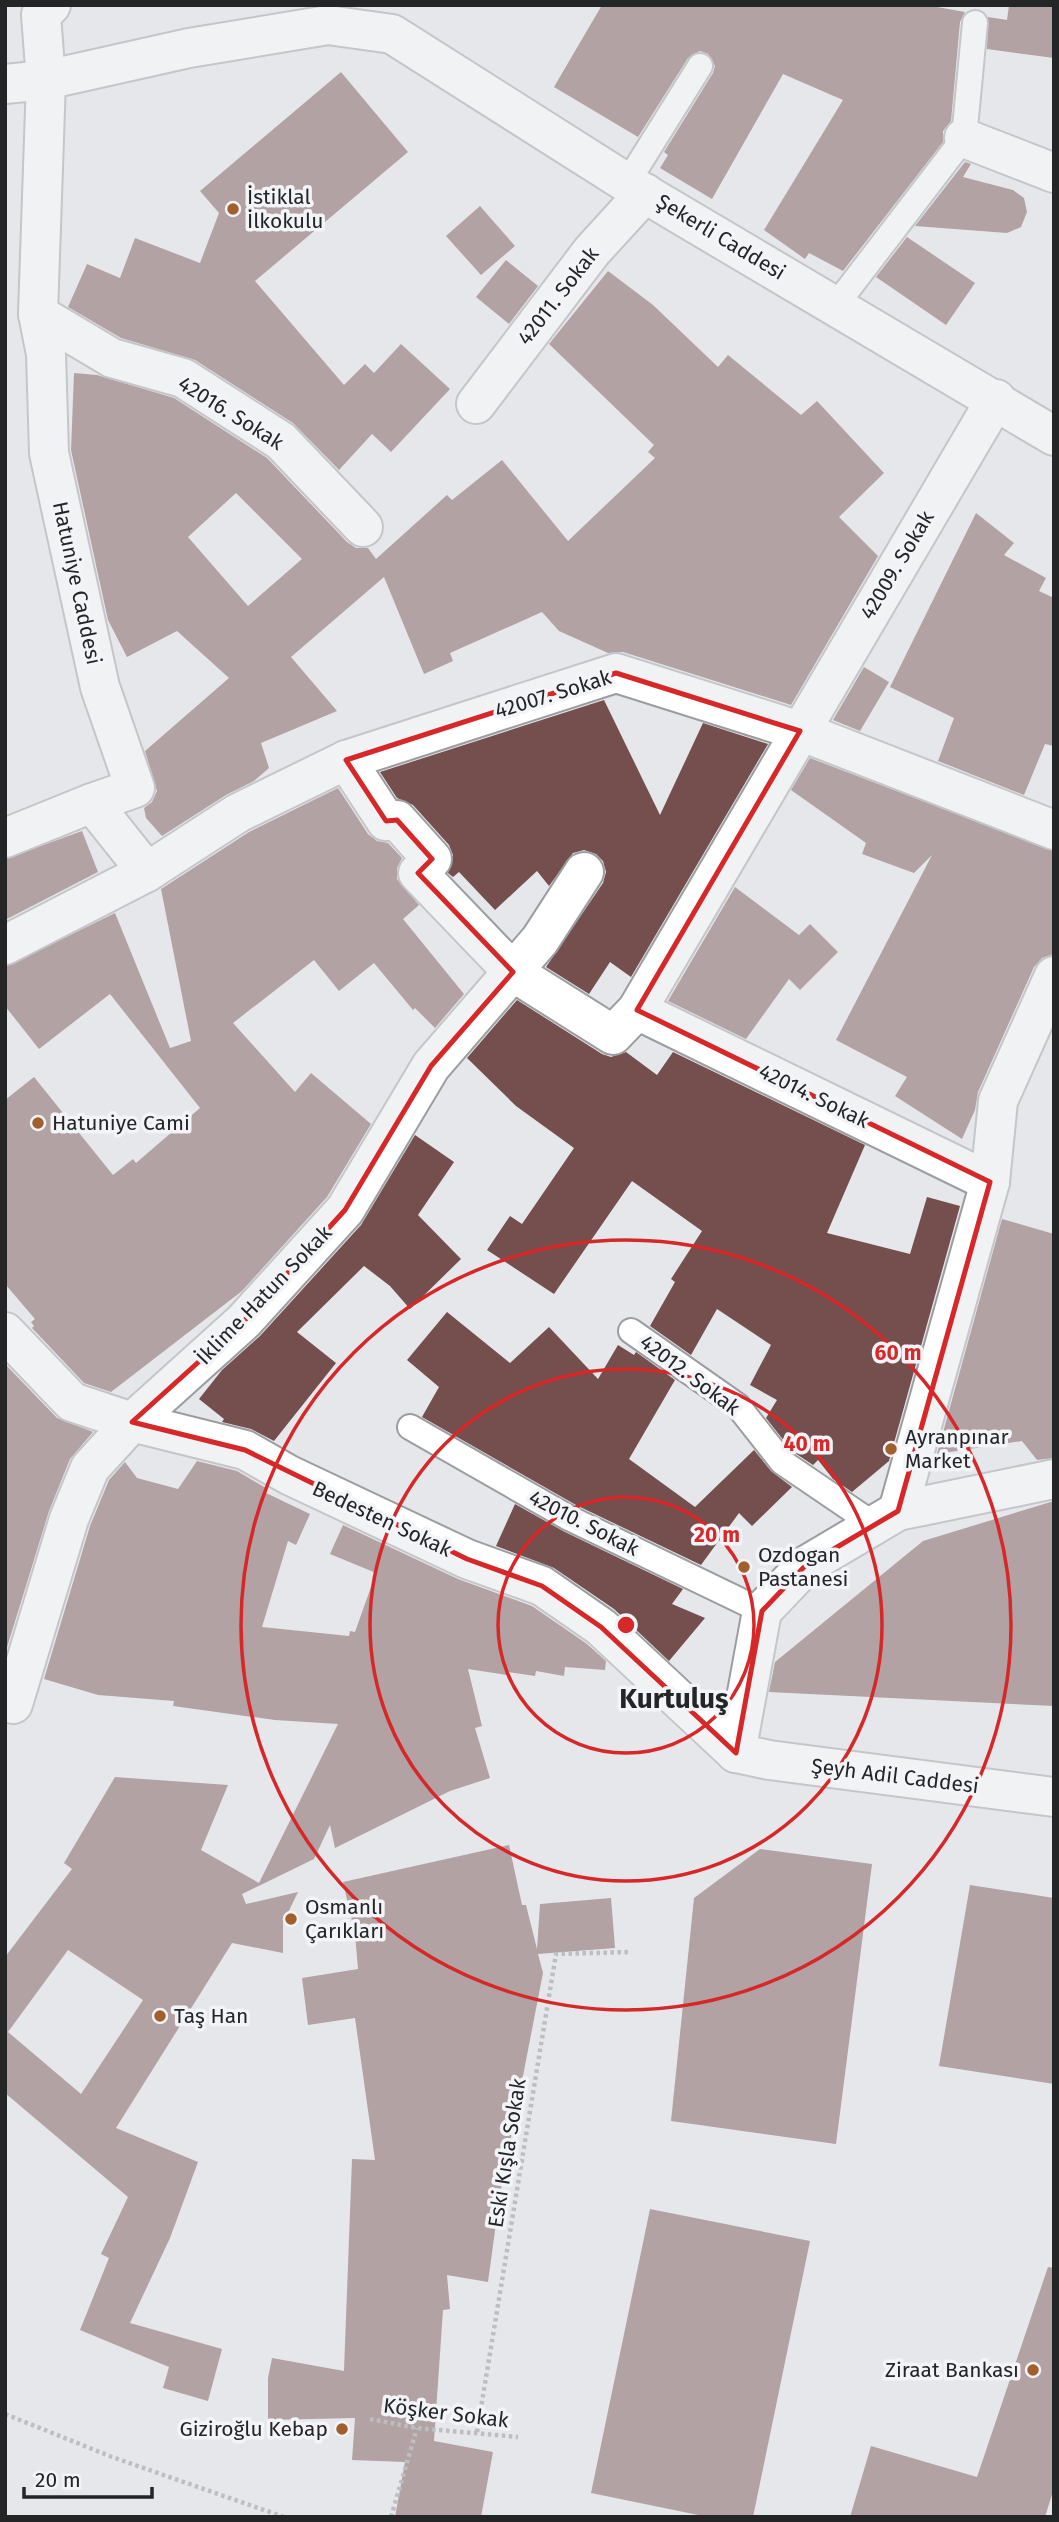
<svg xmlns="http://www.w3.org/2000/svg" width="1059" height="2522" viewBox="0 0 1059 2522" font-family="'Fira Sans',sans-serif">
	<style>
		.building { fill: #754e4e; fill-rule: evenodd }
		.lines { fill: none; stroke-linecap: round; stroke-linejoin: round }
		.service-casing { stroke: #9b9da1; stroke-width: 28 }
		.minor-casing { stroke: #9b9da1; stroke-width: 42 }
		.secondary-casing { stroke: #9b9da1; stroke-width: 42 }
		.path { stroke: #8a8c8f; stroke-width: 4.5; stroke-dasharray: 3.5 3.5; stroke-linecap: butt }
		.service { stroke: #fff; stroke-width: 24 }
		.minor { stroke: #fff; stroke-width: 38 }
		.secondary { stroke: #fff; stroke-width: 38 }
		.marked { fill: none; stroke: #d62828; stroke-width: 5; stroke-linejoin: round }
		.ring { fill: none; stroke: #d62828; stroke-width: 3.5 }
		.poi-dot { fill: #a25f2e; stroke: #f2f4f8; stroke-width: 2.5 }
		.labels { text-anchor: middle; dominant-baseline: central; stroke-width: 7; stroke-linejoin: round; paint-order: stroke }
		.poi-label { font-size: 21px; fill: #242527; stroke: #f2f4f8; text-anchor: start }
		.street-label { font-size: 21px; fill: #242527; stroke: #f2f4f8 }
		.district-label { font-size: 28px; font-weight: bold; fill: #242527; stroke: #f2f4f8 }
		.centre { fill: #d62828; stroke: #f2f4f8; stroke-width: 3.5 }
		.ring-label { font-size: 21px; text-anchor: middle; font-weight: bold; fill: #d62828; stroke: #f2f4f8; stroke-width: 7; stroke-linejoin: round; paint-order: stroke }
	</style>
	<rect width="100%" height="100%" fill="#e5e7eb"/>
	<g class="building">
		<path d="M 602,5 L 926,5 L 965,12 L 960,22 L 951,121 L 943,131 L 943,142 L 843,271 L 809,253 L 805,259 L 764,230 L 843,100 L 783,74 L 712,199 L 660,168 L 668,155 L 664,152 L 713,73 L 715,66 L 708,54 L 700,51 L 688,58 L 638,137 L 554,87 Z"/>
		<path d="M 1009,5 L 1054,5 L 1054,58 L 987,49 L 988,17 L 1007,20 Z"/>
		<path d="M 341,72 L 408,152 L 255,281 L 344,385 L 365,364 L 374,373 L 401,344 L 450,389 L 391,452 L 372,434 L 339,470 L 293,423 L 195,360 L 121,338 L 68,307 L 87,264 L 120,278 L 135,238 L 200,263 L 219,213 L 200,191 Z"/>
		<path d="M 965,162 L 971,164 L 963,177 L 1013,190 L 1024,198 L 1027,212 L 1021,227 L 1007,233 L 915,226 Z"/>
		<path d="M 480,206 L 515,246 L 481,275 L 446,236 Z"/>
		<path d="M 907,237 L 975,283 L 946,325 L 876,277 Z"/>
		<path d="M 506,260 L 538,286 L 509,324 L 476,297 Z"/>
		<path d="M 608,271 L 653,305 L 718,367 L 728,355 L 801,415 L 817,401 L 884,473 L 839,517 L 878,556 L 791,705 L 623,652 L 608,653 L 559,631 L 542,612 L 450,653 L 453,661 L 424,674 L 384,577 L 291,657 L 337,711 L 261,743 L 269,768 L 254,781 L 226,795 L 162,836 L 146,818 L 144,808 L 152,802 L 157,791 L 145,751 L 229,678 L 177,631 L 127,657 L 108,620 L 71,450 L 74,373 L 97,375 L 174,398 L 267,458 L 347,542 L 356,548 L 368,548 L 376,559 L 447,495 L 452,500 L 502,460 L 568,541 L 655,458 L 648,452 L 654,445 L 549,344 ZM 236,493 L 302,559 L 248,606 L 188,537 Z"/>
		<path d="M 976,513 L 1014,543 L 1004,555 L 1046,578 L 1039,591 L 1054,598 L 1054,746 L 1045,744 L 1024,795 L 938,761 L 954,718 L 890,687 Z"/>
		<path d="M 864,667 L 889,682 L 860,731 L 833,720 Z"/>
		<path d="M 604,700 L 660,815 L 703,723 L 768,744 L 631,977 L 610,962 L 589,994 L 546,967 L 603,883 L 606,872 L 603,861 L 596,854 L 584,850 L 573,853 L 549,886 L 537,871 L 495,910 L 459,872 L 453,877 L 448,873 L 453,855 L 449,845 L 413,805 L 397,798 L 380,772 Z"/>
		<path d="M 810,758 L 1054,851 L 1054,954 L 1042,958 L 1034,967 L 978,1092 L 975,1110 L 962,1139 L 895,1096 L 907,1077 L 836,1040 L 932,855 L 914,873 L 862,854 L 866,843 L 791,790 Z"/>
		<path d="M 338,788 L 368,834 L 377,841 L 388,843 L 402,858 L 397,868 L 397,879 L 419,905 L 403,919 L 464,994 L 435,1028 L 415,1008 L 413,1010 L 374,963 L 339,991 L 314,960 L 233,1023 L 295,1092 L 311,1073 L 371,1124 L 327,1197 L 242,1291 L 111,1392 L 84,1383 L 32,1328 L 34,1326 L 31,1322 L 35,1319 L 5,1284 L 5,1100 L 34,1077 L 113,1175 L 133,1159 L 136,1163 L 200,1108 L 110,994 L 39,1049 L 5,1006 L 5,967 L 115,913 L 170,1048 L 191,1041 L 161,889 L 249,832 Z"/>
		<path d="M 82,831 L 98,872 L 5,920 L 5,859 Z"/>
		<path d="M 735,887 L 799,935 L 810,924 L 838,952 L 800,990 L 789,979 L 746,1039 L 668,1001 Z"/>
		<path d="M 517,1000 L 602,1054 L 611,1057 L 626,1052 L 657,1075 L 673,1052 L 865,1145 L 827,1233 L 910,1254 L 927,1197 L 960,1206 L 889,1461 L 852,1492 L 833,1479 L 818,1460 L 813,1465 L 792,1451 L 766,1418 L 777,1400 L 750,1385 L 771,1345 L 717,1309 L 691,1355 L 650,1326 L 675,1282 L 671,1279 L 702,1231 L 632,1181 L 554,1294 L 487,1250 L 510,1216 L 522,1224 L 574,1148 L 516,1106 L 467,1058 Z"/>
		<path d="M 415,1135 L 454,1162 L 418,1215 L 461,1259 L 410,1309 L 390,1286 L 364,1266 L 297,1332 L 336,1363 L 274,1441 L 251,1429 L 222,1422 L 224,1419 L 199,1399 L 222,1370 L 260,1336 L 361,1225 Z"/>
		<path d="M 1002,1219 L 1054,1234 L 1054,1458 L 1037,1460 L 1022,1441 L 937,1454 Z"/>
		<path d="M 447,1312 L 510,1363 L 549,1327 L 598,1379 L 618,1345 L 634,1355 L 636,1352 L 675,1380 L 629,1459 L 695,1507 L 754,1450 L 771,1471 L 792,1487 L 752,1526 L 739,1513 L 701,1565 L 576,1505 L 422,1417 L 439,1387 L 407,1360 Z"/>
		<path d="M 5,1364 L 57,1418 L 93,1432 L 70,1459 L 49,1511 L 5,1654 Z"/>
		<path d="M 197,1461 L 237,1471 L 266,1488 L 264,1492 L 310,1514 L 296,1545 L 288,1541 L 262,1627 L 349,1636 L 350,1631 L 355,1632 L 376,1573 L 330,1554 L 343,1525 L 458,1579 L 532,1606 L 587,1644 L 606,1661 L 605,1670 L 565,1667 L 564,1676 L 536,1671 L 535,1676 L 508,1672 L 507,1675 L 468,1669 L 482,1726 L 475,1728 L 490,1778 L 450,1791 L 335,1848 L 330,1825 L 314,1859 L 242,1894 L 246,1904 L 298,1892 L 283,1923 L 283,1953 L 232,1943 L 116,2128 L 198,2162 L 170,2238 L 130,2323 L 222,2349 L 208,2401 L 163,2388 L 169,2367 L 80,2330 L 109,2258 L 101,2254 L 128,2197 L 5,2093 L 5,1957 L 72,1869 L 64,1863 L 115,1777 L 228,1785 L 201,1850 L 259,1883 L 338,1724 L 275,1720 L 173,1706 L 174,1701 L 98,1695 L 44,1679 L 90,1526 L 109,1480 L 125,1462 L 137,1478 L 178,1489 ZM 68,1950 L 143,2000 L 81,2094 L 8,2032 Z"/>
		<path d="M 1054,1501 L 1054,1706 L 769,1692 L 775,1662 L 923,1541 Z"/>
		<path d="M 515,1504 L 563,1531 L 683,1589 L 672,1604 L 705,1618 L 669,1661 L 614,1609 L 554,1568 L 496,1546 Z"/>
		<path d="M 509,1845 L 522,1905 L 526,1905 L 537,1949 L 540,1904 L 611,1898 L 615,1948 L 538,1954 L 543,1973 L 500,2194 L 488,2282 L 447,2275 L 450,2309 L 443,2310 L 434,2441 L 493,2452 L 481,2517 L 395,2517 L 405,2462 L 352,2460 L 355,2418 L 268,2420 L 268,2378 L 272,2358 L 344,2371 L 352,2159 L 375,2160 L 355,2018 L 308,2025 L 302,1978 L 358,1969 L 355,1934 L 343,1882 Z"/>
		<path d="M 760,1849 L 872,1864 L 836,2144 L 671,2121 L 694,1898 Z"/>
		<path d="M 970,1885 L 1054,1898 L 1054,2084 L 939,2066 Z"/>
		<path d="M 650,2209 L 810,2241 L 753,2517 L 708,2517 L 591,2493 Z"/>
		<path d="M 1048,2267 L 1054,2268 L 1054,2488 L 1045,2517 L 850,2517 L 871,2446 L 977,2477 Z"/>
	</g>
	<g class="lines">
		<g class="service-casing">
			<g id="service">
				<path d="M 627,183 L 700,66"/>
				<path d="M 836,305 L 964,138 L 975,23"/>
				<path d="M 631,1331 L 738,1406 L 782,1462 L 876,1526"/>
				<path d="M 410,1427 L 569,1518 L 762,1611"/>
			</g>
		</g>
		<g class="minor-casing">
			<g id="minor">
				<path d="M 51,5 L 41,15 L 46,80 L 38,314 L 46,354 L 49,453 L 100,687 L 135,788 L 92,803 L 147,872"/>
				<path d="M 5,84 L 46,80 L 189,48 L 328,25 L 392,34 L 627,183 L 1054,436"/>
				<path d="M 964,138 L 1054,173"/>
				<path d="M 38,314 L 112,358 L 183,378 L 281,441 L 363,527"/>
				<path d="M 476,404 L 592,251 L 645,193"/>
				<path d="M 346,760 L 386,821 L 397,820 L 432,859 L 418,873 L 513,972 L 613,1035 L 637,1010 L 996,399"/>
				<path d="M 5,838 L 92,803"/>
				<path d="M 5,945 L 147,872 L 238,813 L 346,760 L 616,673 L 800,731 L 1054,830"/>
				<path d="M 637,1010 L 990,1182"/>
				<path d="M 5,1332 L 72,1402 L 132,1422 L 245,1450 L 289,1475 L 467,1559 L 542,1586 L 601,1627 L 736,1753"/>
				<path d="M 898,1511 L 990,1182 L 998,1101 L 1054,976"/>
				<path d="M 13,1704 L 69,1519 L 90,1468 L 132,1422 L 244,1321 L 345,1210 L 431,1066 L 540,940 L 584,872"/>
				<path d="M 736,1753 L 762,1611 L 805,1566 L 898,1511 L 1054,1479"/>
			</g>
		</g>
		<g class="secondary-casing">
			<path id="secondary" d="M 736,1753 L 769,1760 L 1054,1797"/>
		</g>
		<g class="path">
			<path d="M 5,2414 L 112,2457 L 284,2517"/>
			<path d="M 370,2419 L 417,2428 L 518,2437"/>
			<path d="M 477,2432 L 556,1954 L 631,1952"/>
			<path d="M 391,2517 L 417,2428"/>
		</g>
		<use href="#service" class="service"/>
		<use href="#minor" class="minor"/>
		<use href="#secondary" class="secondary"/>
	</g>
	<path d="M0 0H1059V2522H0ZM 616,673 L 800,731 L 637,1010 L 990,1182 L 898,1511 L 805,1566 L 762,1611 L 736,1753 L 601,1627 L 542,1586 L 467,1559 L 245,1450 L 132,1422 L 244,1321 L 345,1210 L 431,1066 L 513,972 L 418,873 L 432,859 L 397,820 L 386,821 L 346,760 Z" fill="#e5e7eb" fill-opacity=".55" fill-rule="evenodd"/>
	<path class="marked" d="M 616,673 L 800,731 L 637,1010 L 990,1182 L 898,1511 L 805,1566 L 762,1611 L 736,1753 L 601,1627 L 542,1586 L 467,1559 L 245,1450 L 132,1422 L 244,1321 L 345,1210 L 431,1066 L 513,972 L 418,873 L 432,859 L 397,820 L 386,821 L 346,760 Z"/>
	<g class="ring">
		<circle cx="626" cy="1625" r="128"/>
		<circle cx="626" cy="1625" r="256"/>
		<circle cx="626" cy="1625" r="385"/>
	</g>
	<g class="poi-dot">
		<circle cx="233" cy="209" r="7"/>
		<circle cx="38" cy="1123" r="7"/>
		<circle cx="891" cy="1449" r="7"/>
		<circle cx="744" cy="1567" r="7"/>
		<circle cx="291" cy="1919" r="7"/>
		<circle cx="160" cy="2016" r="7"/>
		<circle cx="1033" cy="2370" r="7"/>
		<circle cx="342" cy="2429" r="7"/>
	</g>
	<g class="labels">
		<g class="poi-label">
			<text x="247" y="197">İstiklal<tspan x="247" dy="24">İlkokulu</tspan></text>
			<text x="52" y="1123">Hatuniye Cami</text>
			<text x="905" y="1437">Ayranpınar<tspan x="905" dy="24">Market</tspan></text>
			<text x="758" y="1555">Ozdogan<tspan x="758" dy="24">Pastanesi</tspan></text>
			<text x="305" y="1907">Osmanlı<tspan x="305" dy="24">Çarıkları</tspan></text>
			<text x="174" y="2016">Taş Han</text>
			<text x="1019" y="2370" text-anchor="end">Ziraat Bankası</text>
			<text x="328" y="2429" text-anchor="end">Giziroğlu Kebap</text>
		</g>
		<g class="street-label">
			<text transform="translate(721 237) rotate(31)">Şekerli Caddesi</text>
			<text transform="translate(558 296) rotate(-52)">42011. Sokak</text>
			<text transform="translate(231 413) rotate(32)">42016. Sokak</text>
			<text transform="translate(897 565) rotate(-59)">42009. Sokak</text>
			<text transform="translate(77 583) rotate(78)">Hatuniye Caddesi</text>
			<text transform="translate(553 694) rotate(-17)">42007. Sokak</text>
			<text transform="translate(814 1096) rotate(26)">42014. Sokak</text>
			<text transform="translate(264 1295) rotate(-46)">İklime Hatun Sokak</text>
			<text transform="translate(690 1375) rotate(37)">42012. Sokak</text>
			<text transform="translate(382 1519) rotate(25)">Bedesten Sokak</text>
			<text transform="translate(584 1523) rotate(27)">42010. Sokak</text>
			<text transform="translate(895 1776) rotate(7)">Şeyh Adil Caddesi</text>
			<text transform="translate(507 2153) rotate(-81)">Eski Kışla Sokak</text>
			<text transform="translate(446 2413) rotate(7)">Köşker Sokak</text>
		</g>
		<g class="district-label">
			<text x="674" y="1698">Kurtuluş</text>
		</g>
	</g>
	<circle cx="626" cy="1625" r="10" class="centre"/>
	<g class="ring-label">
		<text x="898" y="1360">60 m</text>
		<text x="807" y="1451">40 m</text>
		<text x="717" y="1542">20 m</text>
	</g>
	<rect width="1059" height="2522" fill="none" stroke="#242527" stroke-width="14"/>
	<path d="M24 2487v10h128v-10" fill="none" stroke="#242527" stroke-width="3.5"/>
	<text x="35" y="2487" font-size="21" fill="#242527" stroke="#f2f4f8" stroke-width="5" paint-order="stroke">20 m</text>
</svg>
